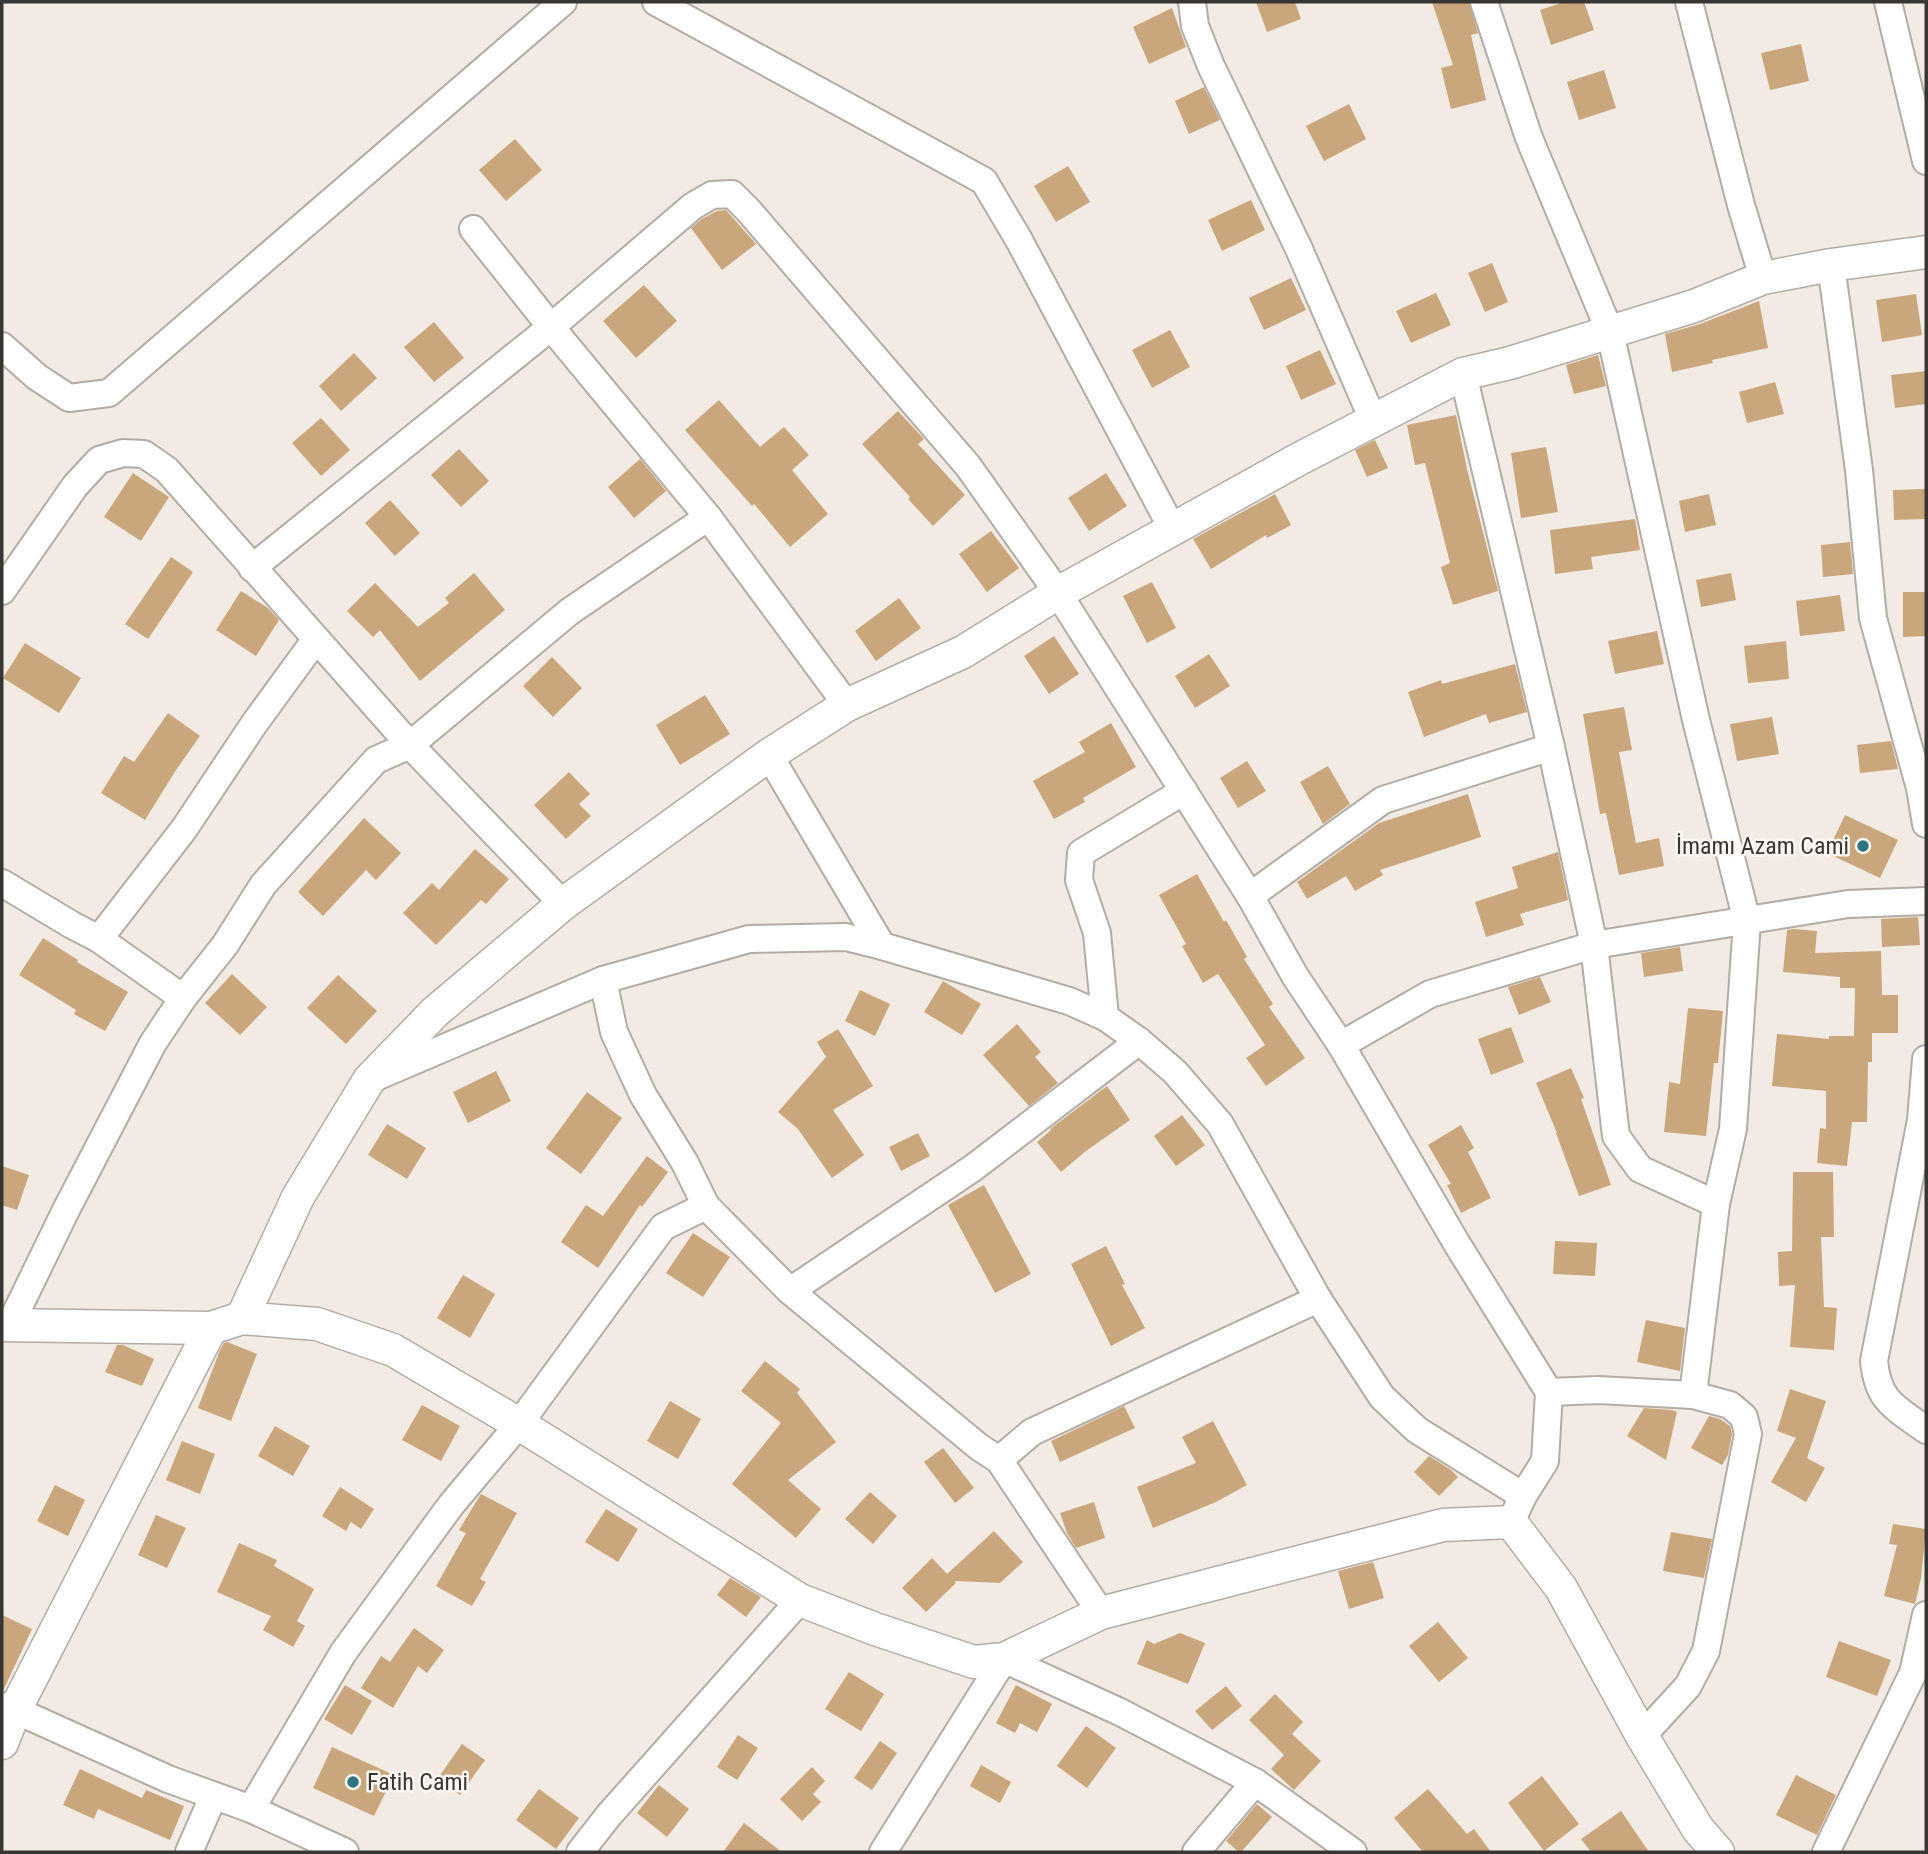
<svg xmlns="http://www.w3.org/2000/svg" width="1928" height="1854" viewBox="0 0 1928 1854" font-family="'Roboto Condensed',sans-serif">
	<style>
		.building { fill: #caa67d }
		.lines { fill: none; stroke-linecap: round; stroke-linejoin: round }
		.minor-casing { stroke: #b2aca5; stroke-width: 30 }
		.tertiary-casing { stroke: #b2aca5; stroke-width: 35 }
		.minor { stroke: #fff; stroke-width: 26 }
		.tertiary { stroke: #fff; stroke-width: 32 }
		.poi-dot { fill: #2c747e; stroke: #fef9f3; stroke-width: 2.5 }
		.labels { text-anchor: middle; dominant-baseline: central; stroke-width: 5; stroke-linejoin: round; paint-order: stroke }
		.poi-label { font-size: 24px; fill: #383633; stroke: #fef9f3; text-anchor: end }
	</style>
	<rect width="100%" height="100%" fill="#f2ebe4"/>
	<g class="building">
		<path d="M 1256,2 L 1295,2 L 1301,19 L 1267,32 Z"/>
		<path d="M 1432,2 L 1469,2 L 1478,33 L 1471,35 L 1486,100 L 1451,109 L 1441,68 L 1453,65 Z"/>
		<path d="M 1564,2 L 1584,2 L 1594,30 L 1551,45 L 1540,10 Z"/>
		<path d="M 1172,8 L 1186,47 L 1149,64 L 1133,27 Z"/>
		<path d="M 1801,44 L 1809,81 L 1770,90 L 1761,53 Z"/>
		<path d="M 1604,70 L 1616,108 L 1579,120 L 1567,82 Z"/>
		<path d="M 1204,87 L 1220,120 L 1189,134 L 1175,101 Z"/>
		<path d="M 1349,104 L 1366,139 L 1324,161 L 1306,126 Z"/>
		<path d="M 515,139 L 542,170 L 506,201 L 479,170 Z"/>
		<path d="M 1068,166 L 1090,202 L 1056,222 L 1034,186 Z"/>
		<path d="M 1251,200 L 1265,230 L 1222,251 L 1208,220 Z"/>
		<path d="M 726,210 L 756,244 L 722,270 L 691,228 L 702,219 L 717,211 Z"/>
		<path d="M 1492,263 L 1508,302 L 1485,312 L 1468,273 Z"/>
		<path d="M 1291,278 L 1306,310 L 1264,330 L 1249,298 Z"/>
		<path d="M 644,285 L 677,321 L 636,358 L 603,321 Z"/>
		<path d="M 1436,293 L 1451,325 L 1411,343 L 1396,311 Z"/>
		<path d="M 1916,294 L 1922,335 L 1882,342 L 1876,300 Z"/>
		<path d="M 1759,301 L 1768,348 L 1712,360 L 1713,363 L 1672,372 L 1665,334 L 1700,324 Z"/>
		<path d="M 434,322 L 464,358 L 434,382 L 404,347 Z"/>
		<path d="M 1170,330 L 1190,367 L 1152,388 L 1132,350 Z"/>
		<path d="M 1320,350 L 1336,384 L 1301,400 L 1286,366 Z"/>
		<path d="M 354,353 L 377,378 L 341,411 L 319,386 Z"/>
		<path d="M 1598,355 L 1606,386 L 1574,394 L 1566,365 Z"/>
		<path d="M 1926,371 L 1926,404 L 1895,408 L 1891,375 Z"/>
		<path d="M 1775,382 L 1784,414 L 1747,423 L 1739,392 Z"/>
		<path d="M 719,400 L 760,447 L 784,427 L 809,455 L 792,470 L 828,514 L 790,547 L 754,504 L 752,506 L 685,430 Z"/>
		<path d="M 898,411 L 924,439 L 918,444 L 965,495 L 933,526 L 908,499 L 910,497 L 862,444 Z"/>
		<path d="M 1456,415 L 1467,469 L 1498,591 L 1453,605 L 1441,567 L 1450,563 L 1425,463 L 1415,465 L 1407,425 Z"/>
		<path d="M 321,418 L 350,450 L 321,476 L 292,443 Z"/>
		<path d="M 1375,440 L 1388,468 L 1367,477 L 1355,450 Z"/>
		<path d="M 1546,447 L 1558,512 L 1521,518 L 1511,453 Z"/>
		<path d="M 459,449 L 489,481 L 461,507 L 431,475 Z"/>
		<path d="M 640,459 L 666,491 L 634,518 L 608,487 Z"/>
		<path d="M 133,473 L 169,497 L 141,541 L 104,517 Z"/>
		<path d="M 1106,473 L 1127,506 L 1089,531 L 1068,498 Z"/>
		<path d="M 1925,489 L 1926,519 L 1894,520 L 1893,490 Z"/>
		<path d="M 1275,494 L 1291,525 L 1267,538 L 1266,535 L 1211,569 L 1193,539 Z"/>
		<path d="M 1709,494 L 1716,525 L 1685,532 L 1679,501 Z"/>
		<path d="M 390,500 L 420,533 L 395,556 L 365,523 Z"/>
		<path d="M 1635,519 L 1640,550 L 1591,557 L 1593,569 L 1555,574 L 1550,530 Z"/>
		<path d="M 991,531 L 1019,568 L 987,592 L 959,554 Z"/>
		<path d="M 1850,542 L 1853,574 L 1823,577 L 1821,545 Z"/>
		<path d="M 171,557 L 193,572 L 148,639 L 125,624 Z"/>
		<path d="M 474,573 L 505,610 L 420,681 L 380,630 L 373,637 L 347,611 L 375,583 L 418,627 L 449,603 L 445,598 Z"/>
		<path d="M 1731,573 L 1736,600 L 1701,607 L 1696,580 Z"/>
		<path d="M 1152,582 L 1176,628 L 1147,643 L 1123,596 Z"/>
		<path d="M 241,591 L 268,608 L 279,620 L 256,656 L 216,630 Z"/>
		<path d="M 1903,592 L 1926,592 L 1926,636 L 1903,637 Z"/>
		<path d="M 1840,595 L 1845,631 L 1800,636 L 1796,601 Z"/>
		<path d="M 899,598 L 921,628 L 876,661 L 855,631 Z"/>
		<path d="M 1657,631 L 1664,664 L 1615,674 L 1608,641 Z"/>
		<path d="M 1054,636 L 1079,674 L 1049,694 L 1024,656 Z"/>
		<path d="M 1786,641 L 1789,679 L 1748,683 L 1744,646 Z"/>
		<path d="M 25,643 L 81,678 L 59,713 L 3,678 Z"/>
		<path d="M 1209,654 L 1230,686 L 1195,708 L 1175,676 Z"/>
		<path d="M 552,657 L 582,688 L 553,717 L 523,686 Z"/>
		<path d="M 1515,664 L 1527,712 L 1489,723 L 1486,714 L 1424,737 L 1408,692 L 1441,680 L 1442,684 Z"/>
		<path d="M 705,695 L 730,734 L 680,765 L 656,725 Z"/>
		<path d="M 1624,707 L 1632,750 L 1619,752 L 1636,843 L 1659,838 L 1664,866 L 1619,875 L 1606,813 L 1600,814 L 1583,714 Z"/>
		<path d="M 168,713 L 200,736 L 176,770 L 145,820 L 101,793 L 124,756 L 134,762 Z"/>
		<path d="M 1772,717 L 1779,754 L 1737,761 L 1730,724 Z"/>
		<path d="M 1111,723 L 1136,767 L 1083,798 L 1085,802 L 1054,819 L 1033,781 L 1085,752 L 1079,742 Z"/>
		<path d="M 1891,741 L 1898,769 L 1860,773 L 1857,745 Z"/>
		<path d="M 1247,761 L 1266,791 L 1238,808 L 1220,778 Z"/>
		<path d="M 1328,766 L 1350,804 L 1323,824 L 1300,782 Z"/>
		<path d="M 569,772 L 590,794 L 579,804 L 591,816 L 566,839 L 534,805 Z"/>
		<path d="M 1468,794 L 1481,837 L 1380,870 L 1383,875 L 1355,891 L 1346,876 L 1307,899 L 1297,882 L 1379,823 Z"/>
		<path d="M 1845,815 L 1898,840 L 1880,878 L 1827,853 Z"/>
		<path d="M 364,818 L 401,853 L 376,880 L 366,870 L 323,916 L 298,892 Z"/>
		<path d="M 475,849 L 509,879 L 486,904 L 481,900 L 436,945 L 403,913 L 432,883 L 439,890 Z"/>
		<path d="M 1558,852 L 1568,900 L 1520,914 L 1524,925 L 1486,937 L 1475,902 L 1518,888 L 1512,867 Z"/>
		<path d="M 1197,874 L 1224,922 L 1226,920 L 1247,957 L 1244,959 L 1273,1004 L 1269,1007 L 1305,1058 L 1266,1086 L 1246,1058 L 1265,1045 L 1218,974 L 1203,983 L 1182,946 L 1186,944 L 1159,895 Z"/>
		<path d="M 1918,917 L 1920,945 L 1882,947 L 1881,919 Z"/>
		<path d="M 1794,929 L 1817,931 L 1815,953 L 1881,951 L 1882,995 L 1898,995 L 1898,1033 L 1872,1033 L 1872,1062 L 1868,1062 L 1867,1122 L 1852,1122 L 1847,1166 L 1817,1163 L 1820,1128 L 1826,1129 L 1826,1091 L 1772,1086 L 1777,1034 L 1829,1039 L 1829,1036 L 1854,1036 L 1855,988 L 1840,988 L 1840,977 L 1783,972 L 1787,930 Z"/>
		<path d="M 43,938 L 78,960 L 77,962 L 128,992 L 105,1031 L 74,1014 L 76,1010 L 19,975 Z"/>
		<path d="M 1680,947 L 1683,971 L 1644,977 L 1641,953 Z"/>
		<path d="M 232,974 L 267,1007 L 240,1035 L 205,1003 Z"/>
		<path d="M 338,975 L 377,1011 L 346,1044 L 307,1008 Z"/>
		<path d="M 1540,977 L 1551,1002 L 1519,1015 L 1508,987 Z"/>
		<path d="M 943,981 L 981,1004 L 962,1035 L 924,1012 Z"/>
		<path d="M 860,990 L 890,1004 L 875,1036 L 845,1021 Z"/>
		<path d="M 1688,1008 L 1723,1011 L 1718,1063 L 1714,1063 L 1706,1136 L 1664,1132 L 1669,1082 L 1680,1084 Z"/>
		<path d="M 1017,1024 L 1041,1052 L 1035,1057 L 1058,1083 L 1029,1106 L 983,1055 Z"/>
		<path d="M 1511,1027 L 1524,1062 L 1491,1075 L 1478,1039 Z"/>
		<path d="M 838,1029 L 873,1086 L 833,1110 L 864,1155 L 832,1178 L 798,1129 L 778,1112 L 826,1057 L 817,1042 Z"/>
		<path d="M 1571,1068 L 1584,1098 L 1581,1099 L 1611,1185 L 1579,1196 L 1556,1133 L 1557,1133 L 1536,1083 Z"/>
		<path d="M 496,1071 L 511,1101 L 468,1123 L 453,1092 Z"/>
		<path d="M 1107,1086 L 1130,1120 L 1086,1151 L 1061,1172 L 1037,1142 L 1051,1130 L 1050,1129 Z"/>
		<path d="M 587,1092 L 622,1118 L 581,1174 L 546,1148 Z"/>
		<path d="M 1182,1115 L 1205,1145 L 1176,1166 L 1154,1136 Z"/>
		<path d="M 387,1124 L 426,1148 L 407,1179 L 368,1155 Z"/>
		<path d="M 1461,1125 L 1474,1148 L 1468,1152 L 1491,1198 L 1461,1213 L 1447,1185 L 1451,1184 L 1428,1145 Z"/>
		<path d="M 918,1133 L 930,1156 L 901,1171 L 889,1147 Z"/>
		<path d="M 647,1156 L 668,1172 L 642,1207 L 640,1205 L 598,1268 L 561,1242 L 586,1205 L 603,1216 Z"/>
		<path d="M 2,1166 L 29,1175 L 17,1210 L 2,1205 Z"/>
		<path d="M 1793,1172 L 1833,1172 L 1834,1237 L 1821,1237 L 1824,1307 L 1837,1308 L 1834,1350 L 1790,1347 L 1795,1285 L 1779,1286 L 1778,1252 L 1792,1251 Z"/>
		<path d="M 984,1185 L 1031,1274 L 995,1293 L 948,1205 Z"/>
		<path d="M 693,1233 L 730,1257 L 703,1297 L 666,1273 Z"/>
		<path d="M 1555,1241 L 1597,1243 L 1595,1276 L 1553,1274 Z"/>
		<path d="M 1106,1246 L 1125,1284 L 1122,1285 L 1145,1328 L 1111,1346 L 1071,1264 Z"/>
		<path d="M 463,1275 L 495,1294 L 470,1338 L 437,1318 Z"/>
		<path d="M 1646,1320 L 1685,1328 L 1680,1371 L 1637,1362 Z"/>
		<path d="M 227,1342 L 257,1354 L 231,1421 L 198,1408 L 220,1350 L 224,1343 Z"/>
		<path d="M 117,1345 L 123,1345 L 154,1359 L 142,1386 L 105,1372 Z"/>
		<path d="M 765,1361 L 800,1389 L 797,1393 L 836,1442 L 788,1480 L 821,1509 L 796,1538 L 732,1484 L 781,1423 L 741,1391 Z"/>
		<path d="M 1790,1389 L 1826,1401 L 1807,1458 L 1825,1468 L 1806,1502 L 1771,1482 L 1796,1438 L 1777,1431 Z"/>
		<path d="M 670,1401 L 701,1419 L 678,1459 L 647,1441 Z"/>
		<path d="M 422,1405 L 460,1426 L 441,1461 L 402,1440 Z"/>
		<path d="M 1124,1406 L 1135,1428 L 1060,1462 L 1051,1441 Z"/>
		<path d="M 1644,1408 L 1672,1410 L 1677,1412 L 1666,1460 L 1627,1436 Z"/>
		<path d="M 1709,1416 L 1720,1419 L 1730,1426 L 1732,1434 L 1728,1455 L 1722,1465 L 1691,1448 Z"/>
		<path d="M 1213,1421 L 1247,1485 L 1216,1502 L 1153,1528 L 1137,1487 L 1196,1463 L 1182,1437 Z"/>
		<path d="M 275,1426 L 310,1446 L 293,1476 L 258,1456 Z"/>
		<path d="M 182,1441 L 215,1454 L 200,1494 L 166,1480 Z"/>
		<path d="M 943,1448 L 974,1488 L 955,1503 L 924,1462 Z"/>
		<path d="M 1429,1456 L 1451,1470 L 1458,1477 L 1439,1496 L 1414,1472 Z"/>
		<path d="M 55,1485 L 85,1500 L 68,1536 L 37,1521 Z"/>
		<path d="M 340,1487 L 374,1509 L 361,1529 L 351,1522 L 346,1531 L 322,1516 Z"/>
		<path d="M 870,1492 L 897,1516 L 873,1544 L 845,1519 Z"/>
		<path d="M 481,1494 L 517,1513 L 480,1579 L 486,1582 L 472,1606 L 436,1586 L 466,1533 L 459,1530 Z"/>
		<path d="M 1094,1502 L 1105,1538 L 1076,1548 L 1067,1533 L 1060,1513 Z"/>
		<path d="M 606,1509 L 638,1529 L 618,1562 L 585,1542 Z"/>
		<path d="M 156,1515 L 186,1528 L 167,1568 L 138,1555 Z"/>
		<path d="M 1893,1524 L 1926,1529 L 1921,1578 L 1915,1604 L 1884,1596 L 1897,1545 L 1889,1544 Z"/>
		<path d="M 994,1531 L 1023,1562 L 1000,1583 L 955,1581 L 956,1583 L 926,1612 L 902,1588 L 932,1558 L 947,1574 Z"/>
		<path d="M 1671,1532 L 1712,1539 L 1704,1578 L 1663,1571 Z"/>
		<path d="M 239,1543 L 277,1560 L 274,1566 L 314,1589 L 297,1621 L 305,1626 L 293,1647 L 263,1630 L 271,1616 L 217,1592 Z"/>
		<path d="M 1373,1562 L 1384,1598 L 1349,1609 L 1338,1571 Z"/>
		<path d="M 730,1578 L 761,1597 L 746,1617 L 717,1595 Z"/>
		<path d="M 2,1615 L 32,1629 L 3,1691 L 2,1691 Z"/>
		<path d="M 1438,1622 L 1468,1658 L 1439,1682 L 1409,1646 Z"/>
		<path d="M 414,1628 L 444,1650 L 427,1673 L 418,1666 L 393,1708 L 361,1688 L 381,1656 L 390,1662 Z"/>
		<path d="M 1180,1633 L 1205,1643 L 1188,1684 L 1137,1664 L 1147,1640 L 1154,1644 Z"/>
		<path d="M 1839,1641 L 1891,1660 L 1877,1696 L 1826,1677 Z"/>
		<path d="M 849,1672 L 884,1694 L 861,1731 L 825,1709 Z"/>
		<path d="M 345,1685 L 372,1701 L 352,1735 L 324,1719 Z"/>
		<path d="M 1016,1685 L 1052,1704 L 1037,1732 L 1020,1723 L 1015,1733 L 996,1723 Z"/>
		<path d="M 1226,1686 L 1242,1706 L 1212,1730 L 1195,1711 Z"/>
		<path d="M 1275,1694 L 1303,1722 L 1292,1734 L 1321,1761 L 1294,1790 L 1271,1769 L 1284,1755 L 1249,1720 Z"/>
		<path d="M 1086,1726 L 1116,1748 L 1087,1788 L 1057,1766 Z"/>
		<path d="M 738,1735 L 758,1748 L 737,1780 L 717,1767 Z"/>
		<path d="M 880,1741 L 897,1753 L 872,1790 L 854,1778 Z"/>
		<path d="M 462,1744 L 485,1760 L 460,1795 L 438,1778 Z"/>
		<path d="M 332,1747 L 394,1775 L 374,1816 L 313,1788 Z"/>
		<path d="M 981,1765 L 1011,1782 L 1000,1803 L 970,1786 Z"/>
		<path d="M 812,1767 L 825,1781 L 813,1794 L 821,1802 L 802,1821 L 780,1799 Z"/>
		<path d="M 80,1769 L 142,1798 L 146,1790 L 184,1806 L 170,1840 L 98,1809 L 94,1819 L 63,1805 Z"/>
		<path d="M 1796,1775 L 1836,1795 L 1817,1835 L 1776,1815 Z"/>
		<path d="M 1542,1776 L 1579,1824 L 1544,1851 L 1508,1803 Z"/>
		<path d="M 659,1785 L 689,1809 L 667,1837 L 637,1813 Z"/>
		<path d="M 539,1789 L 579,1818 L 556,1849 L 516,1820 Z"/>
		<path d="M 1428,1789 L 1467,1834 L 1474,1829 L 1491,1852 L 1423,1852 L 1394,1818 Z"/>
		<path d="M 1257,1804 L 1272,1817 L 1241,1852 L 1239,1852 L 1226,1841 Z"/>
		<path d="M 1621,1811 L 1649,1852 L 1591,1852 L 1581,1839 Z"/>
		<path d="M 744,1823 L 782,1852 L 723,1852 Z"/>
	</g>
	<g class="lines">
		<g class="minor-casing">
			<g id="minor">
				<path d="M 656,2 L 984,181 L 1019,240 L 1173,530"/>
				<path d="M 1192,2 L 1195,26 L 1211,66 L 1299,249 L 1374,422"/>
				<path d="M 1484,2 L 1529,138 L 1610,332 L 1696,720 L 1747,921 L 1733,1129 L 1716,1204 L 1693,1395"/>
				<path d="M 1689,2 L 1741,205 L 1763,278"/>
				<path d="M 1888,2 L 1926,161"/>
				<path d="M 473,229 L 551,327 L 708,517 L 847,705"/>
				<path d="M 1831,265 L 1859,470 L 1873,618 L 1920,788 L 1926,824"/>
				<path d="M 2,346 L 37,377 L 69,398 L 109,393 L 563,2"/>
				<path d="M 1463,374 L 1551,747 L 1594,945 L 1616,1136 L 1640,1169 L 1716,1204"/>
				<path d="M 252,568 L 551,327 L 693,206 L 712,195 L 732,194 L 748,210 L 968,466 L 1058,593 L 1250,896 L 1295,976 L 1341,1045 L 1457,1244 L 1549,1392 L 1545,1461 L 1523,1496 L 1511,1522"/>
				<path d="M 2,591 L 75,486 L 99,460 L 123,453 L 144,454 L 167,470 L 410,745 L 563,904"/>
				<path d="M 769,755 L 882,946"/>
				<path d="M 2,883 L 72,925 L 99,939 L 184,829 L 254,724 L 316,639"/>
				<path d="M 1250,896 L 1383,800 L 1551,747"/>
				<path d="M 99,939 L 183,998"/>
				<path d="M 1105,1017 L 1097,933 L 1079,880 L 1081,853 L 1184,791"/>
				<path d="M 1341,1045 L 1430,994 L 1594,945 L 1848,904 L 1926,901"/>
				<path d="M 1926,1059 L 1921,1120 L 1874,1361 C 1878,1402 1895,1407 1926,1430"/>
				<path d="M 376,1077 L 603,980"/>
				<path d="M 706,1206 L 790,1291 L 979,1447 L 999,1460 L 1101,1613"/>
				<path d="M 790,1291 L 973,1168 L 1139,1041"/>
				<path d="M 10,1325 L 66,1210 L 153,1043 L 183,998 L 225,945 L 263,885 L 376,760 L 410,745 L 569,612 L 708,517"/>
				<path d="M 1549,1392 L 1598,1390 L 1693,1395 L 1730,1405 L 1744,1417 L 1748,1434 L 1706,1651 L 1688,1686 L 1642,1736"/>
				<path d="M 999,1460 L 1032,1432 L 1318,1299"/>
				<path d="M 2,1706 L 15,1710 L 168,1779 L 251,1809 L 345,1852"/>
				<path d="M 251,1809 L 343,1653 L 451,1505 L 519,1424 L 663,1227 L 706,1206 L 685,1163 L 643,1095 L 614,1032 L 603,980 L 749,939 L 846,937 L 882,946 L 1069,1001 L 1105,1017 L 1139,1041 L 1175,1072 L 1220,1124 L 1318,1299 L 1382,1397 L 1417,1430 L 1523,1496"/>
				<path d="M 189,1852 L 213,1797"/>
				<path d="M 580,1852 L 609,1815 L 800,1600"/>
				<path d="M 883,1852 L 1004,1659 L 1120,1712 L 1255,1782 L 1353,1852"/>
				<path d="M 1196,1852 L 1255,1782"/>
				<path d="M 1826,1852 L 1913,1673 L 1926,1615"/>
			</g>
		</g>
		<g class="tertiary-casing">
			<g id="tertiary">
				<path d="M 242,1318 L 298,1197 L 369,1080 L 435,1012 L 563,904 L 769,755 L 847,705 L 963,652 L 1058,593 L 1299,459 L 1463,374 L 1510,363 L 1610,332 L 1694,306 L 1763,278 L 1831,265 L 1926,252"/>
				<path d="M 2,1325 L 211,1328 L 242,1318 L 317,1324 L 393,1350 L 519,1424 L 800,1600 L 875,1629 L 974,1662 L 1004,1659 L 1101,1613 L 1443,1525 L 1511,1522 L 1561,1588 L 1642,1736 L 1698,1829 L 1718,1852"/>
				<path d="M 2,1743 L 15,1710 L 211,1328"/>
			</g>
		</g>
		<use href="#minor" class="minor"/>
		<use href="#tertiary" class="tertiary"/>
	</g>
	<g class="poi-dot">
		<circle cx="1863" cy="846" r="7"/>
		<circle cx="353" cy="1782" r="7"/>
	</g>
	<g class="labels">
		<g class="poi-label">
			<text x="1849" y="846">İmamı Azam Cami</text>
			<text x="367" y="1782" text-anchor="start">Fatih Cami</text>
		</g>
	</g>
	<rect width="1928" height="1854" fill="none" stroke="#383633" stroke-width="7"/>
</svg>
